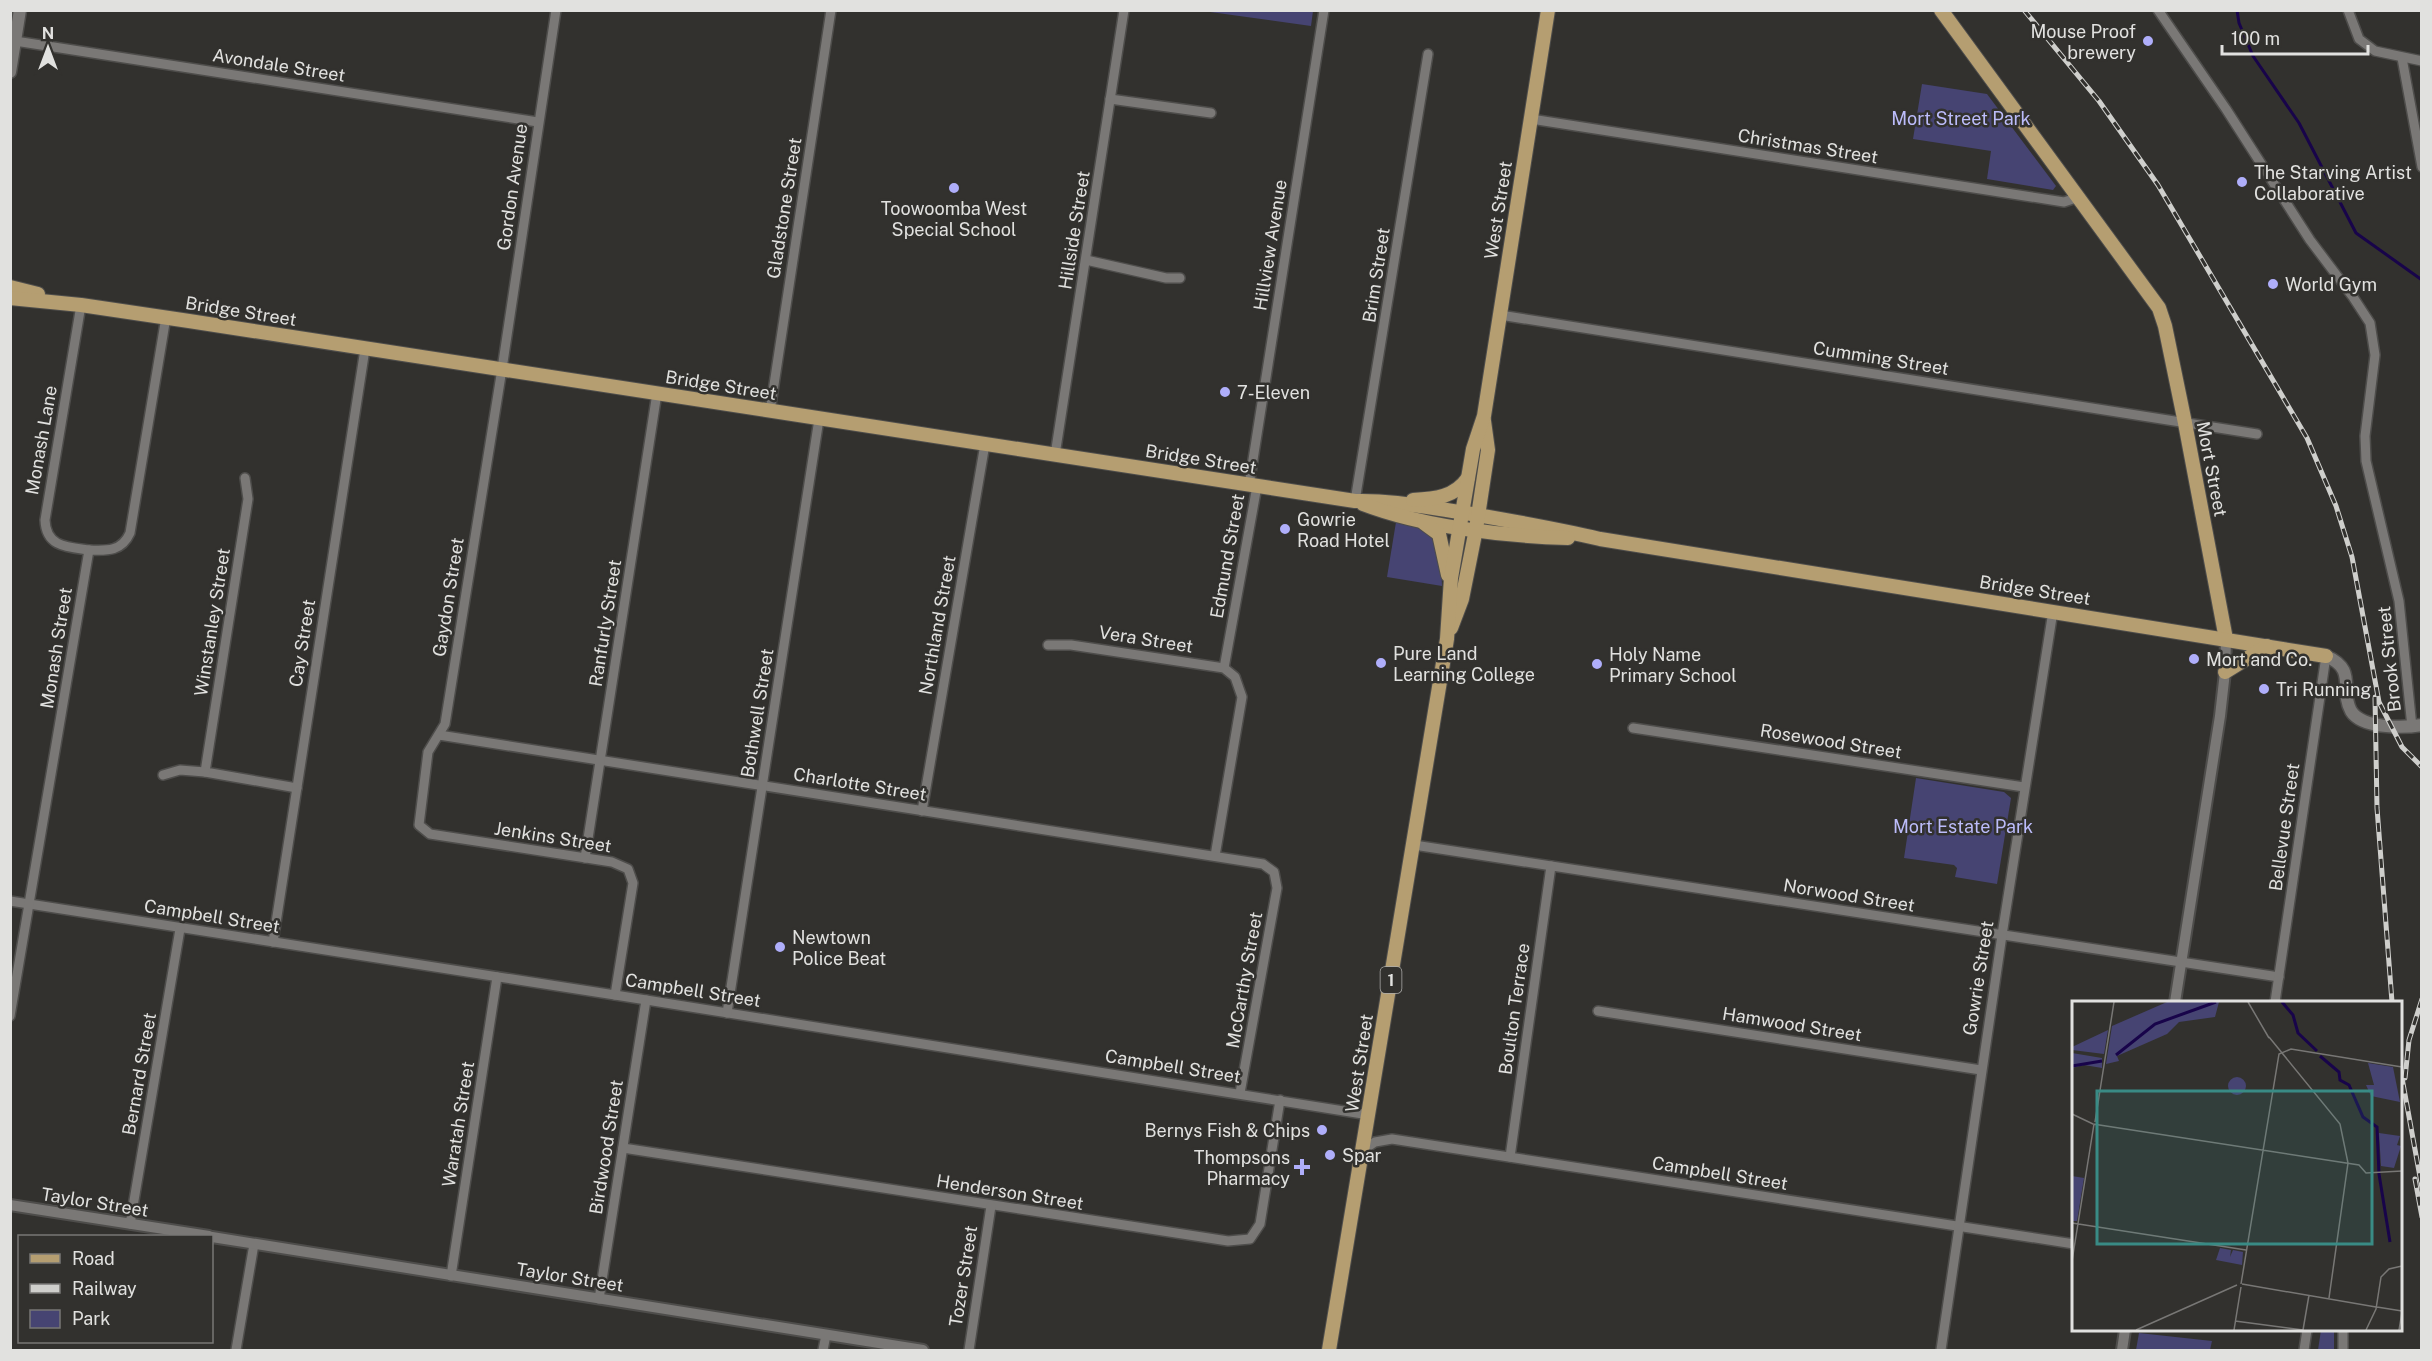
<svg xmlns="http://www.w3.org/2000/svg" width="2432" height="1361" viewBox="0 0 2432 1361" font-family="'Public Sans',sans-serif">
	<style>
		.green { fill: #464472 }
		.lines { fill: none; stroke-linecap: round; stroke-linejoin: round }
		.stream { stroke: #18044a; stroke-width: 3 }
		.minor-casing { stroke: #4e4d4b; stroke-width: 12 }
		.tertiary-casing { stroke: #4e4d4b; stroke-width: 14 }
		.secondary-casing { stroke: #4e4d4b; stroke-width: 15 }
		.primary-casing { stroke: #4e4d4b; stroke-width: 16 }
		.minor { stroke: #7a7876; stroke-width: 9 }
		.tertiary { stroke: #7a7876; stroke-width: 10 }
		.secondary { stroke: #7a7876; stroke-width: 12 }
		.primary { stroke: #b59e71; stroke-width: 14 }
		.rail-casing { stroke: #cfcfcc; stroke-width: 5 }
		.rail { stroke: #32312e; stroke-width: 3; stroke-dasharray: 9; stroke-linecap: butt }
		.poi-dot { fill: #afaefa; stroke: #32312e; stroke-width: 2 }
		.labels { text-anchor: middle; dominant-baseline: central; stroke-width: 5; stroke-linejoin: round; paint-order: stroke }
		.shield { fill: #32312e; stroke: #acacaa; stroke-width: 1.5 }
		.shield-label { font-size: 16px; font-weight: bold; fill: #e1e1df }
		.poi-label { font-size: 18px; fill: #e1e1df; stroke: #32312e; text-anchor: start }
		.street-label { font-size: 18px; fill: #e1e1df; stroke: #32312e }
		.park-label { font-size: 18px; fill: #bcbcfa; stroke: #32312e }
		.inset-river { fill: none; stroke: #18044a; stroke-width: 3 }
		.inset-road { fill: none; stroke: #787775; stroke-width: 1.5 }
		.view { fill: #398b85; fill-opacity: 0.15; stroke: #398b85; stroke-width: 3 }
		.inset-edge { fill: none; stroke: #e1e1df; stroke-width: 3 }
	</style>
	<rect width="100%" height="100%" fill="#32312e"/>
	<g class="green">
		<path d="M 1203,11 L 1313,10 L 1313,11 L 1311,26 Z"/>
		<path d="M 1922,84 L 1987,94 L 2056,186 L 2053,190 L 1987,179 L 1991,151 L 1913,139 Z"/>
		<path d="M 1396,522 L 1418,527 L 1434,536 L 1441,564 L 1442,586 L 1387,577 Z"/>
		<path d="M 1916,778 L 2004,792 L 2011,798 L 1997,884 L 1955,877 L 1957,868 L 1954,865 L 1904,858 Z"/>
		<path d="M 2321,1330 L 2334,1330 L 2334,1350 L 2318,1350 Z"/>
		<path d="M 2139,1333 L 2212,1341 L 2210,1350 L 2136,1350 Z"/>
	</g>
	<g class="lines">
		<path class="stream" d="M 2237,10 L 2239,23 L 2253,56 L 2299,123 L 2356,233 L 2422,280"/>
		<g class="minor-casing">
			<g id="minor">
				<path d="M 556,10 L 502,369 L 445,724 L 428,752 L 419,825 L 430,834 L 612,862 L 628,869 L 633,883 L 615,995"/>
				<path d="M 2158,10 L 2226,109 L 2310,240 L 2353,297 L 2370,323 L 2375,355 L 2365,436 L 2366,461 L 2399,601 L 2412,727"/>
				<path d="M 2348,10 L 2359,39 L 2375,51 L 2422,61"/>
				<path d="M 15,41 L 538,122"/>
				<path d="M 2402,58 L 2422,167"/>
				<path d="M 1110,99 L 1211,113"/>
				<path d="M 1531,119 L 2064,202 L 2079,197"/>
				<path d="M 1086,260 L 1166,278 L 1180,278"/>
				<path d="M 81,305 L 45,520 C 46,547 67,547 89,550"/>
				<path d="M 1500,315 L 2257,434"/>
				<path d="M 770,411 L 831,10"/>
				<path d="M 1055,455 L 1124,10"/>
				<path d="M 245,478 L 248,499 L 205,772 L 297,788"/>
				<path d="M 1249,485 L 1324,10"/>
				<path d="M 1355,501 L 1428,54"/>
				<path d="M 1048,645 L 1071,645 L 1224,668 L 1235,677 L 1242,697 L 1215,856"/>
				<path d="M 1224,668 L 1257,486"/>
				<path d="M 1633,728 L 2024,787"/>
				<path d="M 439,735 L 1263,864 L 1274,872 L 1277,888 L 1240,1093"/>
				<path d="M 163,775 L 180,770 L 205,772"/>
				<path d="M 922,811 L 985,444"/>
				<path d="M 1414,845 L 2279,977"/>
				<path d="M 585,858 L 657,393"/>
				<path d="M 10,901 L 615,995 L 1369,1115"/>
				<path d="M 273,942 L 365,349"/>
				<path d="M 2275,1002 L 2326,656"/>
				<path d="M 1598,1011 L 1981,1070"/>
				<path d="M 727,1013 L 819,419"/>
				<path d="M 10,1016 L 89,550 C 108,551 122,551 130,533 L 166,317"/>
				<path d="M 623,1148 L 1228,1241 L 1250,1239 L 1260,1224 L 1280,1100"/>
				<path d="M 1363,1150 L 1375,1142 L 1392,1139 L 2074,1244"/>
				<path d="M 1510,1157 L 1551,866"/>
				<path d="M 130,1224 L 180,929"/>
				<path d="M 451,1276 L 497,977"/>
				<path d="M 599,1299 L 646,1000"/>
				<path d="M 2343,1330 L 2343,1350"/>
				<path d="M 236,1350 L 254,1244"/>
				<path d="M 823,1350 L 826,1335"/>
				<path d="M 969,1350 L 991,1206"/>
				<path d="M 1941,1350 L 2002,935 L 2053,611"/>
				<path d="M 2304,1350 L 2307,1330"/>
			</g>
		</g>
		<g class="tertiary-casing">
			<g id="tertiary">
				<path d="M 2175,1002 L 2220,716 L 2225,672 L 2226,639"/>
				<path d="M 10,1205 L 209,1236"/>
				<path d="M 212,1237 L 923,1350"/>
				<path d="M 2122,1350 L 2125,1330"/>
			</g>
		</g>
		<g class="secondary-casing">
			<g id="secondary">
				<path d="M 10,72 L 20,10"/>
				<path d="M 2326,656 C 2358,670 2339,689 2351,711 C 2362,729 2404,728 2422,725"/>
			</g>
		</g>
		<g class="primary-casing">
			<g id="primary">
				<path d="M 1941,10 L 2159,308 L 2165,326 L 2185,423 L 2226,639"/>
				<path d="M 10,287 L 38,294"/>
				<path d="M 10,298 L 81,305 L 189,321 L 1355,501 C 1391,500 1425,507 1460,512 C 1507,520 1553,528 1600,539 L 2326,656"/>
				<path d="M 1413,500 C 1435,499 1455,497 1468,478"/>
				<path d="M 1363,504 C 1423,527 1503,536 1568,538"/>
				<path d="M 1424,523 L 1439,534 L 1448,575"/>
				<path d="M 1451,628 L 1462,599 L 1476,529 L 1488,450 L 1484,421"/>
				<path d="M 2225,672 L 2267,646"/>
				<path d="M 1329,1350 L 1447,639 L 1451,578 L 1473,449 L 1484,416 L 1548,10"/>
			</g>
		</g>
		<use href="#minor" class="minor"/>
		<use href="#tertiary" class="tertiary"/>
		<use href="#secondary" class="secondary"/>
		<use href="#primary" class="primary"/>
		<g class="rail-casing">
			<g id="rail">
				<path d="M 2024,10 L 2099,101 L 2158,185 L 2307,438 L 2336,506 L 2352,557 L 2379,702 L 2402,747 L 2422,767"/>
				<path d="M 2375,697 L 2377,808 L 2392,1002"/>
				<path d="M 2400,1067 L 2422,1188"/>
				<path d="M 2405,1078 L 2409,1040 L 2422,999"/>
				<path d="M 2415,1179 L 2422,1217"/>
			</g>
		</g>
		<use href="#rail" class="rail"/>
	</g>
	<g class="poi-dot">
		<circle cx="2148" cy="41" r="6"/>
		<circle cx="2242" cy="182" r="6"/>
		<circle cx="954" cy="188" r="6"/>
		<circle cx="2273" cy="284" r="6"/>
		<circle cx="1225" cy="392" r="6"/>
		<circle cx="1285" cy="529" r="6"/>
		<circle cx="2194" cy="659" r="6"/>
		<circle cx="1381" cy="663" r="6"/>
		<circle cx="1597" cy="664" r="6"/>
		<circle cx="2264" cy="689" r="6"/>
		<circle cx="780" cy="947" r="6"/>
		<circle cx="1322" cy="1130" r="6"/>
		<circle cx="1330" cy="1155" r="6"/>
		<path d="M1299 1158h6v6h6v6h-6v6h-6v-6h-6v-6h6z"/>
	</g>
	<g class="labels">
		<rect class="shield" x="1380.5" y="967" width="21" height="26" rx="4.5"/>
		<g class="shield-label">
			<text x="1391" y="980">1</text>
		</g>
		<g class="poi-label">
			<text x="2136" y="31" text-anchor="end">Mouse Proof<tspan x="2136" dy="21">brewery</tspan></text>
			<text x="2254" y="172">The Starving Artist<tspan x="2254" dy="21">Collaborative</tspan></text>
			<text x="954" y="208" text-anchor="middle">Toowoomba West<tspan x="954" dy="21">Special School</tspan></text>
			<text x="2285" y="284">World Gym</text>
			<text x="1237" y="392">7-Eleven</text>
			<text x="1297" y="519">Gowrie<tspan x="1297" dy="21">Road Hotel</tspan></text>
			<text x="1393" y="653">Pure Land<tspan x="1393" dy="21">Learning College</tspan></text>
			<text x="1609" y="654">Holy Name<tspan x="1609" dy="21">Primary School</tspan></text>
			<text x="2206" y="659">Mort and Co.</text>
			<text x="2276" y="689">Tri Running</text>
			<text x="792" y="937">Newtown<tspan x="792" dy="21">Police Beat</tspan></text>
			<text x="1310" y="1130" text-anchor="end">Bernys Fish &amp; Chips</text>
			<text x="1342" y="1155">Spar</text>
			<text x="1290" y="1157" text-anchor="end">Thompsons<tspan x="1290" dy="21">Pharmacy</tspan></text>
		</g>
		<g class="street-label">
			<text transform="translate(279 65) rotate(9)">Avondale Street</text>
			<text transform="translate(1808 146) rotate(9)">Christmas Street</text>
			<text transform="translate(512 187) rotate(-82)">Gordon Avenue</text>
			<text transform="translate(784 208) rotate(-81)">Gladstone Street</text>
			<text transform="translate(1498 210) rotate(-81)">West Street</text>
			<text transform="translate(1074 230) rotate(-81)">Hillside Street</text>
			<text transform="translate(1270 245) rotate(-81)">Hillview Avenue</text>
			<text transform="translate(1376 275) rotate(-81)">Brim Street</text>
			<text transform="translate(241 311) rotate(9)">Bridge Street</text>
			<text transform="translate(1881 358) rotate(9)">Cumming Street</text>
			<text transform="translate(721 385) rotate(9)">Bridge Street</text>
			<text transform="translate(41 440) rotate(-80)">Monash Lane</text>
			<text transform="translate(1201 459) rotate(9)">Bridge Street</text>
			<text transform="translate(2212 469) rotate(79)">Mort Street</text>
			<text transform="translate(1227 556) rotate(-80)">Edmund Street</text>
			<text transform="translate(2035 590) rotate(9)">Bridge Street</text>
			<text transform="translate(448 597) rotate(-81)">Gaydon Street</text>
			<text transform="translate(212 622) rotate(-81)">Winstanley Street</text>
			<text transform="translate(605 623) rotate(-81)">Ranfurly Street</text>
			<text transform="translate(937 625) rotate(-80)">Northland Street</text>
			<text transform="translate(1146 639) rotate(9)">Vera Street</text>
			<text transform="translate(302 643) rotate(-81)">Cay Street</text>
			<text transform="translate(56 648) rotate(-81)">Monash Street</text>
			<text transform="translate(2389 659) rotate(-96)">Brook Street</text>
			<text transform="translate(757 713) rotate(-81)">Bothwell Street</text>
			<text transform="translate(1831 741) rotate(9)">Rosewood Street</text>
			<text transform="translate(860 784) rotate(9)">Charlotte Street</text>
			<text transform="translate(2284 827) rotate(-82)">Bellevue Street</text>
			<text transform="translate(553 837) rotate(9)">Jenkins Street</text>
			<text transform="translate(1849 895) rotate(9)">Norwood Street</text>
			<text transform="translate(212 916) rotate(9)">Campbell Street</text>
			<text transform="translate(1978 978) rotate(-81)">Gowrie Street</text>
			<text transform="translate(1244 980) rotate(-80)">McCarthy Street</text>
			<text transform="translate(693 990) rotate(9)">Campbell Street</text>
			<text transform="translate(1514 1009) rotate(-82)">Boulton Terrace</text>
			<text transform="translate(1792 1024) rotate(9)">Hamwood Street</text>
			<text transform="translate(1359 1063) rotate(-81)">West Street</text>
			<text transform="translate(1173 1066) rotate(9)">Campbell Street</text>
			<text transform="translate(139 1074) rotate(-80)">Bernard Street</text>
			<text transform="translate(458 1124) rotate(-81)">Waratah Street</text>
			<text transform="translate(606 1147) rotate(-81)">Birdwood Street</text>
			<text transform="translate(1720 1173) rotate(9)">Campbell Street</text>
			<text transform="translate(1010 1192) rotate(9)">Henderson Street</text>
			<text transform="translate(95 1202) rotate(9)">Taylor Street</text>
			<text transform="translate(963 1276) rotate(-81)">Tozer Street</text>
			<text transform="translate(570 1277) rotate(9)">Taylor Street</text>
		</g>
		<g class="park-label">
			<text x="1961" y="118">Mort Street Park</text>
			<text x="1963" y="826">Mort Estate Park</text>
		</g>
	</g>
	<g transform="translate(2072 1001)">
		<rect width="330" height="330" fill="#32312e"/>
		<path d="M 95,1 L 147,1 L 143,16 L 107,21 L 95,33 L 45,55 L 47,60 L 34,63 L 40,25 ZM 36,29 L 32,53 L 0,49 L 0,46 ZM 0,52 L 30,57 L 30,67 L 12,64 L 0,67 ZM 296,62 L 321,66 L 328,101 L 299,95 L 294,84 L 302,84 ZM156 85a9 9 0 1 1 18 0a9 9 0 1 1-18 0ZM 307,132 L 328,135 L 325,144 L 329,145 L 322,167 L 309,165 ZM 0,175 L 12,177 L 5,220 L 0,220 ZM 148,247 L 159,249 L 158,256 L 161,249 L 171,251 L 170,264 L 144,259 Z" fill="#464472"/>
		<path class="inset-river" d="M 210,1 L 221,14 L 226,32 L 245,50M 44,54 L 83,23 L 144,1M 248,55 L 267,71 L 268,79 L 277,84 L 291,116 L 305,126 L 307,173 L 318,241M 0,65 L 30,60"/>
		<path class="inset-road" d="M 176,1 L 197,37M 197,36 L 268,123 L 276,162M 0,113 L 21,123 L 287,164 L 294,172 L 330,170M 23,121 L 42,1M 0,222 L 174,249M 0,260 L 22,123M 169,283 L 207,53 L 219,48 L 330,66M 170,283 L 304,306M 257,297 L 276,162M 305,306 L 330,310M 163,320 L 231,329M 64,329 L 165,284M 162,329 L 169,286M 231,329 L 237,294M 294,329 L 304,308 L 309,276 L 317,268 L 330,265M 327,329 L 330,311"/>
		<path class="view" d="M 25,90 L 300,90 L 300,243 L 25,243 Z"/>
		<rect width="330" height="330" class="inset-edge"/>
	</g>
	<rect width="2432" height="1361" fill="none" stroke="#e1e1df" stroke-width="24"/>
	<rect x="18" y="1235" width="195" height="108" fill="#32312e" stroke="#787775" stroke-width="1.5"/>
	<rect x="30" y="1254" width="30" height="9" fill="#b59e71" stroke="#787775" stroke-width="1.5"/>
	<text x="72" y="1265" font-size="18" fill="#e1e1df">Road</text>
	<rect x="30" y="1284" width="30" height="9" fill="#cfcfcc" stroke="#787775" stroke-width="1.5"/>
	<text x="72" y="1295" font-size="18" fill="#e1e1df">Railway</text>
	<rect x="30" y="1310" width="30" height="18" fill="#464472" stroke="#787775" stroke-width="1.5"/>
	<text x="72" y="1325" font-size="18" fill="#e1e1df">Park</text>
	<g transform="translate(48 48)" stroke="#32312e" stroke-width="4.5" paint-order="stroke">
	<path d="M0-4.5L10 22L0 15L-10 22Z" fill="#e1e1df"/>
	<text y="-9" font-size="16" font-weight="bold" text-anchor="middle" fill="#e1e1df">N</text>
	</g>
	<path d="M2222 45v9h146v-9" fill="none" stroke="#e1e1df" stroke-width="3"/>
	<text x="2231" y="45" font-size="18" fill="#e1e1df" stroke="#32312e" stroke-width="4.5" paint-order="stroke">100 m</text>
</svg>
